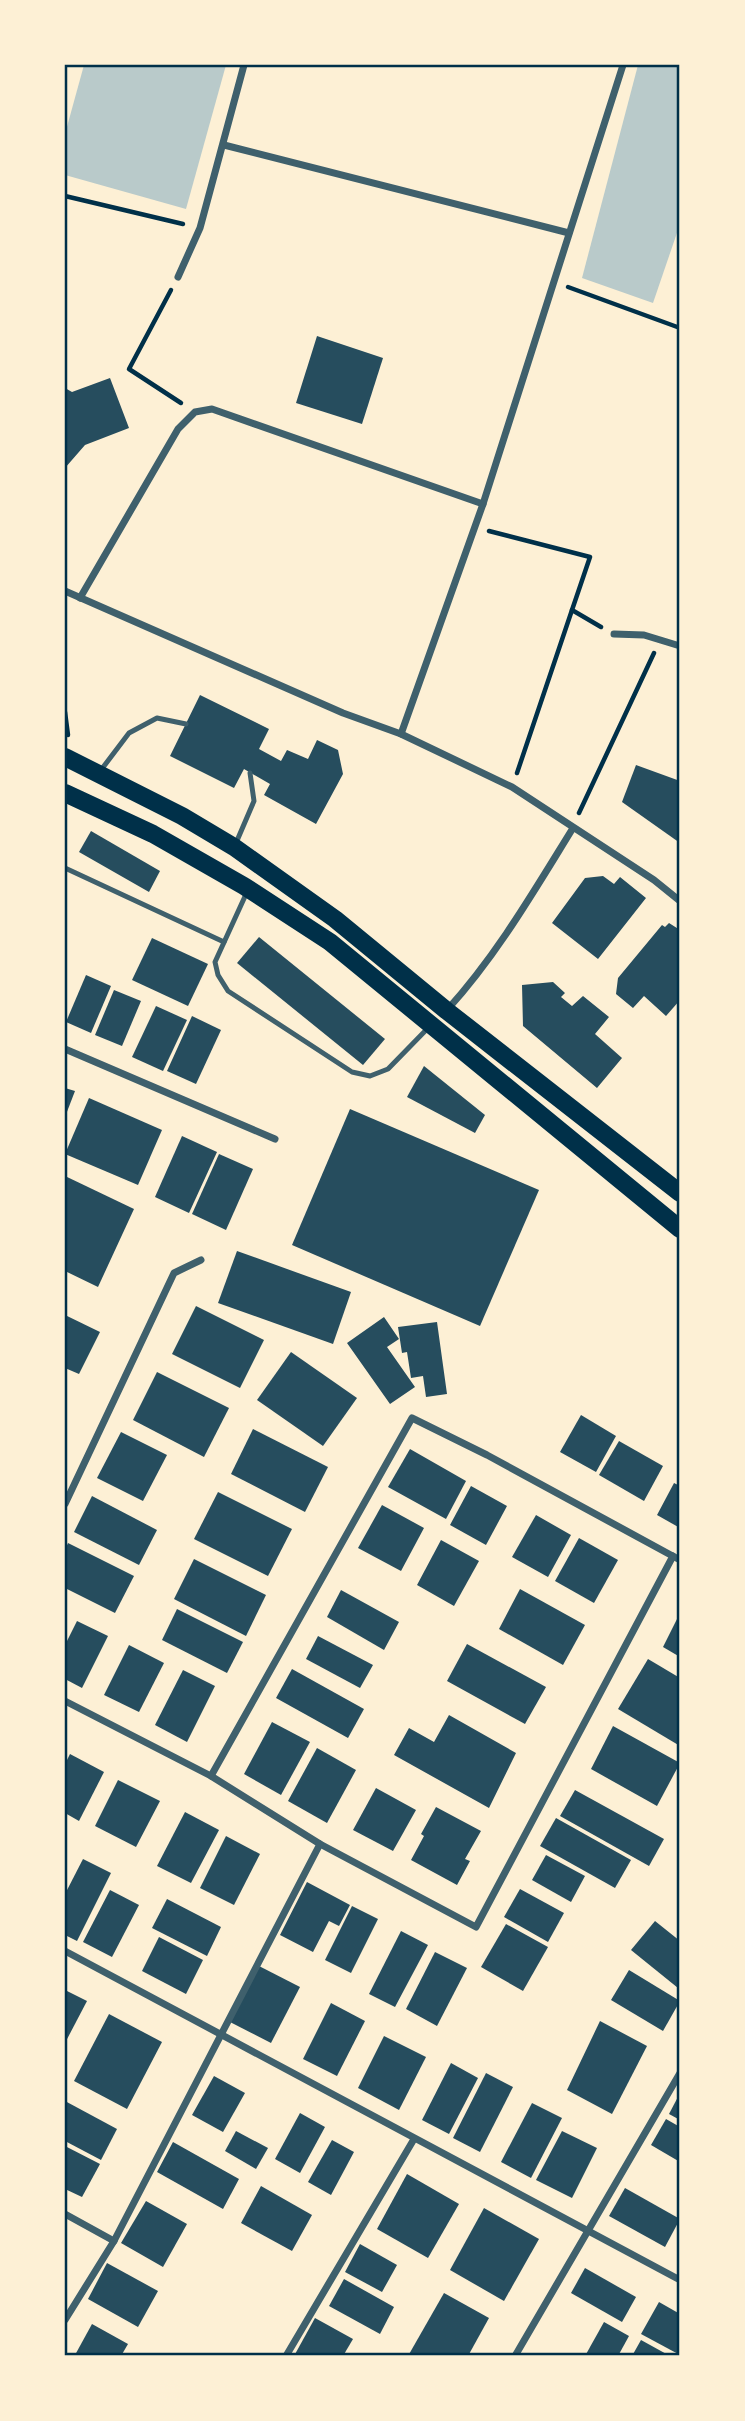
<svg xmlns="http://www.w3.org/2000/svg" width="745" height="2421" viewBox="0 0 745 2421" font-family="Commissioner,sans-serif">
	<style>
		.green { fill: #b9caca }
		.building { fill: #264d5e }
		.lines { fill: none; stroke-linecap: round; stroke-linejoin: round }
		.path { stroke: #003049; stroke-width: 4.5 }
		.service { stroke: #3f606c; stroke-width: 5 }
		.minor { stroke: #3f606c; stroke-width: 7 }
		.primary { stroke: #003049; stroke-width: 18 }
		.neatline { fill: none; stroke: #003049; stroke-width: 2.5 }
	</style>
	<rect width="100%" height="100%" fill="#fdf0d5"/>
	<g class="green">
		<path d="M 84,65 L 226,65 L 186,209 L 65,175 L 65,134 Z"/>
		<path d="M 638,65 L 680,65 L 680,224 L 653,303 L 582,278 Z"/>
	</g>
	<g class="building">
		<path d="M 317,336 L 383,358 L 362,424 L 296,403 Z"/>
		<path d="M 110,378 L 129,428 L 85,445 L 65,468 L 65,388 L 72,392 Z"/>
		<path d="M 200,695 L 269,729 L 259,749 L 281,761 L 287,750 L 308,759 L 317,740 L 338,750 L 343,774 L 316,824 L 264,795 L 270,784 L 244,769 L 234,788 L 170,756 Z"/>
		<path d="M 636,765 L 680,781 L 680,843 L 622,802 Z"/>
		<path d="M 91,831 L 160,871 L 149,892 L 79,852 Z"/>
		<path d="M 603,876 L 614,884 L 620,877 L 646,898 L 598,959 L 552,923 L 585,878 Z"/>
		<path d="M 669,923 L 680,930 L 680,1000 L 666,1016 L 644,996 L 633,1008 L 616,994 L 618,978 L 662,925 L 665,927 Z"/>
		<path d="M 259,937 L 385,1039 L 363,1065 L 237,963 Z"/>
		<path d="M 152,938 L 208,964 L 188,1006 L 132,980 Z"/>
		<path d="M 86,975 L 111,986 L 91,1033 L 66,1022 Z"/>
		<path d="M 553,982 L 565,993 L 561,997 L 572,1006 L 583,996 L 609,1017 L 595,1034 L 622,1058 L 597,1088 L 523,1026 L 522,985 Z"/>
		<path d="M 114,990 L 141,1001 L 122,1046 L 95,1035 Z"/>
		<path d="M 156,1006 L 187,1020 L 163,1071 L 132,1057 Z"/>
		<path d="M 192,1016 L 221,1030 L 196,1084 L 167,1071 Z"/>
		<path d="M 424,1066 L 485,1115 L 475,1133 L 407,1097 Z"/>
		<path d="M 65,1088 L 75,1091 L 65,1117 Z"/>
		<path d="M 89,1098 L 162,1130 L 138,1185 L 65,1154 Z"/>
		<path d="M 350,1109 L 539,1190 L 480,1326 L 292,1245 Z"/>
		<path d="M 182,1136 L 217,1152 L 189,1213 L 155,1197 Z"/>
		<path d="M 219,1154 L 253,1169 L 226,1230 L 192,1214 Z"/>
		<path d="M 65,1176 L 134,1209 L 98,1287 L 65,1271 Z"/>
		<path d="M 237,1251 L 351,1292 L 333,1344 L 218,1303 Z"/>
		<path d="M 196,1306 L 264,1340 L 240,1388 L 172,1354 Z"/>
		<path d="M 65,1315 L 100,1332 L 79,1374 L 65,1368 Z"/>
		<path d="M 384,1317 L 399,1339 L 387,1347 L 415,1387 L 390,1404 L 347,1343 Z"/>
		<path d="M 437,1322 L 447,1394 L 426,1397 L 423,1376 L 411,1378 L 407,1352 L 402,1353 L 398,1327 Z"/>
		<path d="M 291,1352 L 357,1398 L 323,1446 L 257,1400 Z"/>
		<path d="M 157,1372 L 229,1408 L 204,1457 L 133,1420 Z"/>
		<path d="M 581,1415 L 616,1436 L 596,1472 L 560,1452 Z"/>
		<path d="M 253,1429 L 328,1467 L 305,1512 L 231,1474 Z"/>
		<path d="M 121,1432 L 167,1455 L 143,1501 L 97,1478 Z"/>
		<path d="M 619,1441 L 663,1466 L 644,1501 L 599,1475 Z"/>
		<path d="M 410,1449 L 466,1481 L 446,1519 L 388,1487 Z"/>
		<path d="M 674,1483 L 680,1486 L 680,1528 L 657,1515 Z"/>
		<path d="M 471,1486 L 507,1506 L 486,1545 L 450,1525 Z"/>
		<path d="M 218,1492 L 292,1529 L 268,1576 L 194,1539 Z"/>
		<path d="M 92,1496 L 157,1530 L 139,1565 L 74,1532 Z"/>
		<path d="M 382,1505 L 424,1528 L 401,1571 L 358,1548 Z"/>
		<path d="M 536,1515 L 571,1535 L 548,1577 L 512,1557 Z"/>
		<path d="M 579,1538 L 618,1560 L 594,1603 L 555,1581 Z"/>
		<path d="M 441,1540 L 479,1561 L 454,1606 L 417,1585 Z"/>
		<path d="M 68,1543 L 134,1576 L 115,1613 L 65,1588 L 65,1550 Z"/>
		<path d="M 194,1559 L 266,1595 L 246,1636 L 174,1599 Z"/>
		<path d="M 520,1589 L 585,1625 L 563,1665 L 499,1629 Z"/>
		<path d="M 341,1590 L 399,1622 L 384,1650 L 327,1617 Z"/>
		<path d="M 177,1609 L 243,1642 L 227,1673 L 162,1640 Z"/>
		<path d="M 680,1613 L 680,1657 L 663,1647 Z"/>
		<path d="M 77,1621 L 108,1636 L 82,1688 L 65,1679 L 65,1645 Z"/>
		<path d="M 318,1636 L 373,1665 L 360,1688 L 306,1659 Z"/>
		<path d="M 467,1644 L 546,1687 L 525,1724 L 447,1681 Z"/>
		<path d="M 129,1645 L 164,1663 L 139,1712 L 104,1695 Z"/>
		<path d="M 648,1659 L 680,1678 L 680,1746 L 618,1709 Z"/>
		<path d="M 292,1669 L 364,1709 L 348,1738 L 276,1698 Z"/>
		<path d="M 183,1670 L 215,1686 L 187,1742 L 155,1725 Z"/>
		<path d="M 449,1715 L 516,1753 L 489,1808 L 394,1755 L 409,1728 L 434,1742 Z"/>
		<path d="M 272,1722 L 310,1742 L 281,1795 L 244,1774 Z"/>
		<path d="M 613,1726 L 680,1763 L 657,1806 L 591,1769 Z"/>
		<path d="M 317,1748 L 356,1770 L 327,1823 L 288,1801 Z"/>
		<path d="M 70,1754 L 104,1772 L 79,1821 L 65,1813 L 65,1764 Z"/>
		<path d="M 118,1780 L 160,1801 L 136,1847 L 95,1826 Z"/>
		<path d="M 376,1788 L 416,1810 L 393,1851 L 353,1830 Z"/>
		<path d="M 575,1790 L 664,1839 L 649,1866 L 560,1816 Z"/>
		<path d="M 436,1807 L 481,1831 L 465,1859 L 470,1861 L 457,1885 L 411,1860 L 424,1836 L 421,1834 Z"/>
		<path d="M 185,1812 L 219,1830 L 191,1883 L 157,1866 Z"/>
		<path d="M 556,1818 L 631,1860 L 615,1888 L 540,1846 Z"/>
		<path d="M 226,1836 L 260,1854 L 234,1905 L 200,1888 Z"/>
		<path d="M 546,1855 L 585,1876 L 571,1902 L 532,1880 Z"/>
		<path d="M 83,1859 L 111,1873 L 77,1941 L 65,1935 L 65,1894 Z"/>
		<path d="M 307,1882 L 350,1905 L 339,1926 L 329,1921 L 313,1952 L 280,1935 Z"/>
		<path d="M 520,1889 L 564,1913 L 548,1942 L 504,1917 Z"/>
		<path d="M 110,1890 L 139,1905 L 112,1957 L 83,1942 Z"/>
		<path d="M 167,1899 L 221,1927 L 207,1956 L 152,1928 Z"/>
		<path d="M 352,1906 L 378,1919 L 351,1973 L 325,1960 Z"/>
		<path d="M 655,1921 L 680,1941 L 680,1985 L 678,1988 L 631,1950 Z"/>
		<path d="M 506,1924 L 548,1947 L 523,1991 L 481,1967 Z"/>
		<path d="M 401,1931 L 428,1945 L 395,2007 L 369,1994 Z"/>
		<path d="M 159,1937 L 203,1960 L 186,1994 L 142,1971 Z"/>
		<path d="M 435,1952 L 467,1968 L 437,2026 L 406,2009 Z"/>
		<path d="M 259,1966 L 300,1987 L 271,2043 L 230,2022 Z"/>
		<path d="M 629,1970 L 680,2001 L 663,2031 L 611,2000 Z"/>
		<path d="M 65,1990 L 87,2001 L 65,2043 Z"/>
		<path d="M 331,2003 L 365,2021 L 337,2076 L 303,2059 Z"/>
		<path d="M 109,2014 L 162,2042 L 127,2109 L 74,2081 Z"/>
		<path d="M 600,2021 L 647,2046 L 612,2114 L 567,2090 Z"/>
		<path d="M 384,2036 L 426,2057 L 399,2110 L 358,2088 Z"/>
		<path d="M 451,2063 L 478,2078 L 449,2134 L 422,2120 Z"/>
		<path d="M 486,2073 L 513,2087 L 480,2152 L 453,2138 Z"/>
		<path d="M 214,2076 L 245,2093 L 223,2132 L 192,2115 Z"/>
		<path d="M 680,2093 L 680,2120 L 669,2114 Z"/>
		<path d="M 65,2101 L 117,2129 L 101,2160 L 65,2141 Z"/>
		<path d="M 532,2103 L 562,2118 L 531,2178 L 501,2162 Z"/>
		<path d="M 300,2113 L 325,2127 L 300,2173 L 275,2159 Z"/>
		<path d="M 666,2119 L 680,2127 L 680,2162 L 651,2145 Z"/>
		<path d="M 236,2131 L 268,2148 L 256,2169 L 225,2151 Z"/>
		<path d="M 562,2131 L 597,2148 L 572,2198 L 536,2180 Z"/>
		<path d="M 332,2140 L 354,2152 L 331,2195 L 308,2182 Z"/>
		<path d="M 173,2142 L 239,2179 L 223,2209 L 157,2172 Z"/>
		<path d="M 65,2146 L 100,2164 L 82,2197 L 65,2189 Z"/>
		<path d="M 407,2174 L 459,2204 L 428,2258 L 377,2229 Z"/>
		<path d="M 261,2186 L 312,2215 L 292,2251 L 241,2223 Z"/>
		<path d="M 625,2188 L 680,2219 L 665,2247 L 609,2216 Z"/>
		<path d="M 146,2201 L 187,2224 L 163,2267 L 121,2243 Z"/>
		<path d="M 484,2208 L 539,2239 L 504,2301 L 450,2270 Z"/>
		<path d="M 360,2244 L 397,2265 L 382,2292 L 345,2272 Z"/>
		<path d="M 107,2263 L 158,2291 L 138,2327 L 88,2299 Z"/>
		<path d="M 585,2268 L 636,2297 L 622,2322 L 571,2293 Z"/>
		<path d="M 344,2279 L 394,2307 L 380,2334 L 329,2306 Z"/>
		<path d="M 444,2293 L 489,2318 L 468,2356 L 408,2356 Z"/>
		<path d="M 659,2302 L 680,2314 L 680,2355 L 641,2334 Z"/>
		<path d="M 315,2318 L 353,2339 L 343,2356 L 294,2356 Z"/>
		<path d="M 604,2322 L 629,2336 L 618,2356 L 585,2356 Z"/>
		<path d="M 92,2324 L 128,2344 L 121,2356 L 75,2355 Z"/>
		<path d="M 641,2340 L 670,2356 L 632,2356 Z"/>
	</g>
	<g class="lines">
		<g class="path">
			<path d="M 65,196 L 183,224"/>
			<path d="M 568,287 L 680,328"/>
			<path d="M 171,290 L 129,369 L 181,403"/>
			<path d="M 489,531 L 590,557 L 572,610 L 601,627"/>
			<path d="M 65,712 L 68,735"/>
			<path d="M 517,773 L 572,610"/>
			<path d="M 579,813 L 654,653"/>
		</g>
		<g class="service">
			<path d="M 101,770 L 129,733 L 157,718 L 186,724"/>
			<path d="M 236,843 L 254,801 L 250,773"/>
			<path d="M 65,868 L 224,942"/>
			<path d="M 247,892 L 215,962 L 218,975 L 228,991 L 352,1072 L 370,1076 L 388,1069 L 429,1027"/>
		</g>
		<g class="minor">
			<path d="M 224,145 L 569,233"/>
			<path d="M 178,277 L 200,228 L 244,65"/>
			<path d="M 65,591 L 343,713 L 401,734 L 512,787 L 654,880 L 680,901"/>
			<path d="M 80,598 L 178,429 L 195,412 L 212,409 L 483,504"/>
			<path d="M 614,634 L 644,635 L 680,646"/>
			<path d="M 401,734 L 483,504 L 623,65"/>
			<path d="M 447,1010 C 497,955 534,891 573,828"/>
			<path d="M 65,1049 L 275,1139"/>
			<path d="M 65,1504 L 174,1273 L 201,1260"/>
			<path d="M 65,1701 L 211,1776 L 320,1844 L 476,1927 L 673,1556"/>
			<path d="M 211,1776 L 412,1418 L 487,1455 L 680,1560"/>
			<path d="M 65,1951 L 680,2280"/>
			<path d="M 65,2214 L 114,2241"/>
			<path d="M 65,2320 L 114,2241 L 320,1844"/>
			<path d="M 286,2356 L 414,2139"/>
			<path d="M 515,2356 L 680,2073"/>
		</g>
		<g class="primary">
			<path d="M 65,757 L 182,816 L 234,847 L 335,919 L 447,1011 L 680,1193"/>
			<path d="M 65,793 L 153,834 L 244,886 L 330,942 L 680,1229"/>
		</g>
	</g>
	<rect width="745" height="2421" fill="none" stroke="#fdf0d5" stroke-width="133"/>
	<rect x="66" y="66" width="612" height="2288" class="neatline"/>
</svg>
